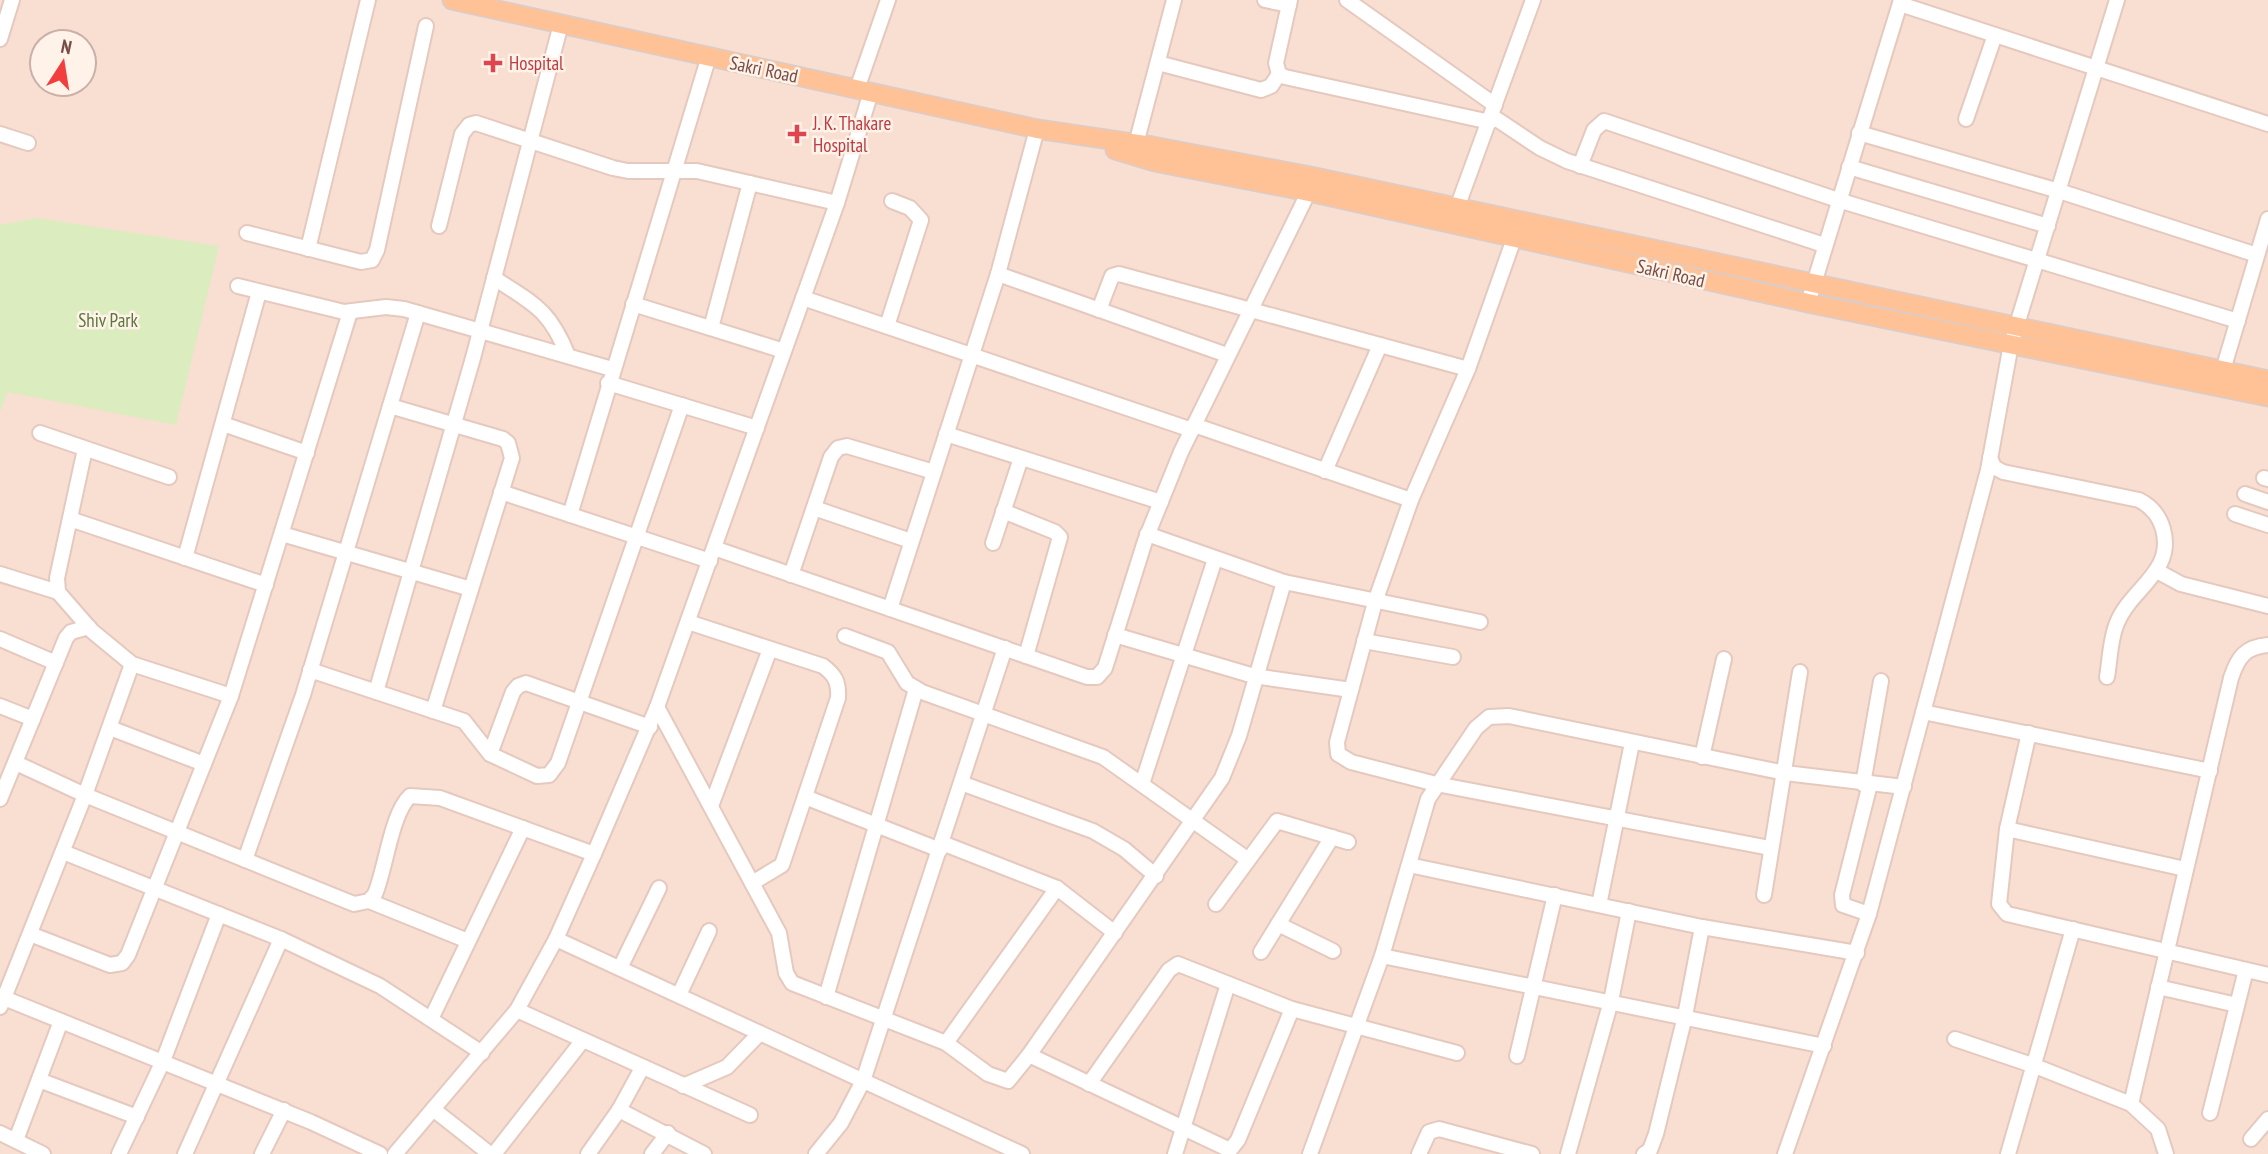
<svg xmlns="http://www.w3.org/2000/svg" width="2268" height="1154" viewBox="0 0 2268 1154" font-family="'PT Sans Narrow',sans-serif">
	<style>
		.residential { fill: #f8dfd2; fill-rule: evenodd }
		.park { fill: #dbecbf }
		.lines { fill: none; stroke-linecap: round; stroke-linejoin: round }
		.minor-casing { stroke: #e5c9bf; stroke-width: 18 }
		.major-casing { stroke: #d9cdcb; stroke-width: 21 }
		.minor { stroke: #fff; stroke-width: 14 }
		.major { stroke: #ffc297; stroke-width: 18 }
		.health-dot { fill: #e0444e; stroke: #fff2e9; stroke-width: 2.5 }
		.labels { text-anchor: middle; dominant-baseline: central; stroke-width: 5; stroke-linejoin: round; paint-order: stroke }
		.health-label { font-size: 19px; fill: #be3a42; stroke: #fff2e9; text-anchor: start }
		.street-label { font-size: 19px; fill: #774d46; stroke: #fff2e9 }
		.park-label { font-size: 19px; fill: #59783b; stroke: #fff2e9 }
	</style>
	<rect width="100%" height="100%" fill="#feede1"/>
	<path class="residential" d="M 0,0 L 2268,0 L 2268,1154 L 0,1154 ZM 42,42 L 84,42 L 84,84 L 42,84 Z"/>
	<path class="park" d="M 37,218 L 219,246 L 176,425 L 8,392 L 0,411 L 0,225 Z"/>
	<g class="lines">
		<g class="minor-casing">
			<g id="minor">
				<path d="M 1265,0 L 1289,5"/>
				<path d="M 1290,0 L 1276,63 L 1279,74 L 1285,77 L 1490,122"/>
				<path d="M 1347,0 L 1495,105"/>
				<path d="M 1900,4 L 2268,124"/>
				<path d="M 0,39 L 12,0"/>
				<path d="M 1158,63 L 1261,90 L 1271,86 L 1279,74"/>
				<path d="M 857,89 L 888,0"/>
				<path d="M 1492,116 L 1540,148 L 1567,161 L 1824,245"/>
				<path d="M 1966,119 L 1995,35"/>
				<path d="M 1859,133 L 2059,191 L 2257,255"/>
				<path d="M 0,134 L 28,143"/>
				<path d="M 1136,144 L 1174,0"/>
				<path d="M 1580,166 L 1594,130 L 1604,121 L 1838,200 L 2238,321"/>
				<path d="M 1849,167 L 2048,226"/>
				<path d="M 1454,216 L 1533,0"/>
				<path d="M 439,226 L 462,134 L 469,125 L 476,123 L 613,168 L 628,171 L 697,171 L 837,203"/>
				<path d="M 1517,230 L 1468,369 L 1411,500 L 1375,602 L 1337,742 L 1338,754 L 1351,762 L 1436,784 L 1770,848"/>
				<path d="M 247,233 L 361,262 L 372,260 L 377,250 L 426,26"/>
				<path d="M 308,249 L 368,0"/>
				<path d="M 998,274 L 1227,355"/>
				<path d="M 494,278 C 534,304 550,310 568,356"/>
				<path d="M 238,286 L 344,312 L 386,307 L 404,309 L 612,369"/>
				<path d="M 803,298 L 1192,430"/>
				<path d="M 1808,303 L 1901,0"/>
				<path d="M 633,304 L 784,351"/>
				<path d="M 1099,310 L 1112,276 L 1119,274 L 1468,369"/>
				<path d="M 887,326 L 921,220 L 910,208 L 892,201"/>
				<path d="M 711,328 L 750,183"/>
				<path d="M 2223,370 L 2268,219"/>
				<path d="M 608,383 L 757,428"/>
				<path d="M 390,406 L 503,439 L 508,443 L 512,458 L 433,711"/>
				<path d="M 223,424 L 307,453"/>
				<path d="M 1194,425 L 1411,500"/>
				<path d="M 40,433 L 169,477"/>
				<path d="M 946,434 L 1161,502"/>
				<path d="M 85,449 L 57,578 L 58,592 L 92,631 L 132,664 L 231,696"/>
				<path d="M 1990,458 L 1994,467 L 2003,472 L 2139,500 C 2151,506 2159,515 2163,529 C 2175,572 2131,588 2117,623 C 2110,639 2110,660 2107,677"/>
				<path d="M 1325,471 L 1380,345"/>
				<path d="M 2264,478 L 2268,479"/>
				<path d="M 501,492 L 710,561"/>
				<path d="M 2245,494 L 2268,502"/>
				<path d="M 814,508 L 911,541"/>
				<path d="M 1003,511 L 1055,532 L 1060,537 L 1026,656"/>
				<path d="M 2235,514 L 2268,525"/>
				<path d="M 570,515 L 709,56"/>
				<path d="M 70,519 L 266,585"/>
				<path d="M 282,534 L 471,589"/>
				<path d="M 1147,534 L 1284,582 L 1480,622"/>
				<path d="M 993,543 L 1021,458"/>
				<path d="M 714,548 L 1087,677 L 1097,677 L 1105,668 L 1145,541 L 1181,452 L 1312,185"/>
				<path d="M 185,558 L 259,292"/>
				<path d="M 2157,571 L 2181,584 L 2268,606"/>
				<path d="M 0,574 L 58,592"/>
				<path d="M 791,575 L 831,457 L 838,448 L 847,446 L 934,472"/>
				<path d="M 890,609 L 998,274 L 1037,129"/>
				<path d="M 688,622 L 823,666 C 835,675 839,682 838,698 L 782,865 L 752,883"/>
				<path d="M 1115,635 L 1254,676 L 1351,690"/>
				<path d="M 845,636 L 888,652 L 907,683 L 922,692 L 1103,757 L 1247,859"/>
				<path d="M 0,639 L 56,663"/>
				<path d="M 1364,641 L 1453,657"/>
				<path d="M 310,670 L 464,721 L 490,754 L 537,776 L 549,775 L 558,763 L 682,405"/>
				<path d="M 376,692 L 473,358 L 561,24"/>
				<path d="M 0,706 L 33,719"/>
				<path d="M 657,707 L 779,933 L 786,973 L 792,983 L 946,1043 L 988,1074 L 1008,1081 L 1029,1055 L 1222,778 L 1239,736 L 1284,582"/>
				<path d="M 1923,712 L 2210,771"/>
				<path d="M 110,728 L 204,764"/>
				<path d="M 2029,733 L 2007,829 L 1999,904 L 2007,914 L 2268,975"/>
				<path d="M 490,754 L 513,692 L 518,686 L 526,683 L 650,727"/>
				<path d="M 1702,757 L 1724,659"/>
				<path d="M 16,763 L 85,795 L 354,904 L 369,901 L 375,894 C 386,868 391,814 410,796 L 440,798 L 594,854"/>
				<path d="M 961,783 L 1093,831 L 1124,849 L 1156,876"/>
				<path d="M 1142,784 L 1215,559"/>
				<path d="M 1863,784 L 1881,681"/>
				<path d="M 805,797 L 940,850"/>
				<path d="M 0,799 L 66,638 L 71,632 L 89,627"/>
				<path d="M 711,806 L 770,649"/>
				<path d="M 2007,829 L 2185,869"/>
				<path d="M 942,843 L 1057,888 L 1115,933"/>
				<path d="M 63,852 L 281,939 L 380,986 L 482,1053"/>
				<path d="M 245,860 L 303,695 L 418,313"/>
				<path d="M 1409,865 L 1702,927 L 1857,953"/>
				<path d="M 1764,895 L 1800,672"/>
				<path d="M 369,901 L 468,941"/>
				<path d="M 1216,904 L 1277,821 L 1348,842"/>
				<path d="M 1599,905 L 1632,743"/>
				<path d="M 1869,914 L 1843,905 L 1842,895 L 1870,784"/>
				<path d="M 1278,924 L 1333,951"/>
				<path d="M 30,934 L 110,965 L 122,963 L 128,955 L 231,696 L 350,312"/>
				<path d="M 556,939 L 1022,1154"/>
				<path d="M 1261,952 L 1332,837"/>
				<path d="M 1382,956 L 1824,1046"/>
				<path d="M 620,968 L 659,888"/>
				<path d="M 2158,987 L 2237,1005"/>
				<path d="M 679,995 L 709,931"/>
				<path d="M 0,997 L 4,998 L 85,795 L 132,664"/>
				<path d="M 826,997 L 916,689"/>
				<path d="M 0,1007 L 4,998 L 311,1122 L 380,1154"/>
				<path d="M 517,1010 L 750,1115"/>
				<path d="M 431,1019 L 523,828"/>
				<path d="M 1955,1039 L 2035,1066 L 2131,1104 L 2158,1129 L 2166,1154"/>
				<path d="M 946,1043 L 1057,888"/>
				<path d="M 1029,1055 L 1230,1150 L 1238,1140 L 1292,1009"/>
				<path d="M 1517,1056 L 1555,895"/>
				<path d="M 39,1080 L 137,1117"/>
				<path d="M 1089,1084 L 1169,970 L 1178,964 L 1292,1009 L 1457,1053"/>
				<path d="M 683,1086 L 727,1067 L 760,1033"/>
				<path d="M 2131,1104 L 2231,678 C 2238,657 2245,647 2268,645"/>
				<path d="M 433,1109 L 490,1154"/>
				<path d="M 619,1110 L 704,1154"/>
				<path d="M 2210,1113 L 2246,970"/>
				<path d="M 0,1133 L 43,1154"/>
				<path d="M 2251,1139 L 2268,1119"/>
				<path d="M 16,1140 L 61,1021"/>
				<path d="M 119,1154 L 163,1061 L 219,914"/>
				<path d="M 185,1154 L 281,939"/>
				<path d="M 262,1154 L 284,1110"/>
				<path d="M 395,1154 L 517,1010 L 556,939 L 594,854 L 657,707 L 837,203 L 871,92"/>
				<path d="M 494,1154 L 583,1040"/>
				<path d="M 588,1154 L 619,1110 L 642,1068"/>
				<path d="M 652,1154 L 668,1133"/>
				<path d="M 816,1154 L 841,1123 L 863,1081 L 1005,648"/>
				<path d="M 1175,1154 L 1228,984"/>
				<path d="M 1310,1154 L 1382,956 L 1428,799 L 1476,728 L 1489,717 L 1509,716 L 1785,773 L 1904,787"/>
				<path d="M 1419,1154 L 1429,1132 L 1439,1129 L 1532,1154"/>
				<path d="M 1568,1154 L 1611,1001 L 1629,911"/>
				<path d="M 1644,1154 L 1650,1150 L 1656,1134 L 1685,1016 L 1702,927"/>
				<path d="M 1785,1154 L 1869,914 L 1988,470 L 2011,344 L 2117,0"/>
				<path d="M 2008,1154 L 2073,929"/>
			</g>
		</g>
		<g class="major-casing">
			<g id="major">
				<path d="M 452,0 L 1037,129 L 1152,146 L 1315,177 L 2268,380"/>
				<path d="M 1115,150 L 1155,162 L 1309,192 L 1808,303 L 2268,397"/>
			</g>
		</g>
		<use href="#minor" class="minor"/>
		<use href="#major" class="major"/>
	</g>
	<g class="health-dot">
		<path d="M489.5 52.5h7v7h7v7h-7v7h-7v-7h-7v-7h7z"/>
		<path d="M793.5 123.5h7v7h7v7h-7v7h-7v-7h-7v-7h7z"/>
	</g>
	<g class="labels">
		<g class="health-label">
			<text x="509" y="63">Hospital</text>
			<text x="813" y="123">J. K. Thakare<tspan x="813" dy="22">Hospital</tspan></text>
		</g>
		<g class="street-label">
			<text transform="translate(764 69) rotate(12)">Sakri Road</text>
			<text transform="translate(1671 273) rotate(13)">Sakri Road</text>
		</g>
		<g class="park-label">
			<text x="108" y="320">Shiv Park</text>
		</g>
	</g>
	<g transform="translate(63 63) rotate(12)"><circle r="33" fill="#fff2e9" stroke="#c9b0a8" stroke-width="2"/>
	<path d="M0-5L12 26L0 18L-12 26Z" fill="#f13f3d"/>
	<text y="-10" font-size="19" font-weight="bold" text-anchor="middle" fill="#774d46">N</text>
	</g>
</svg>
